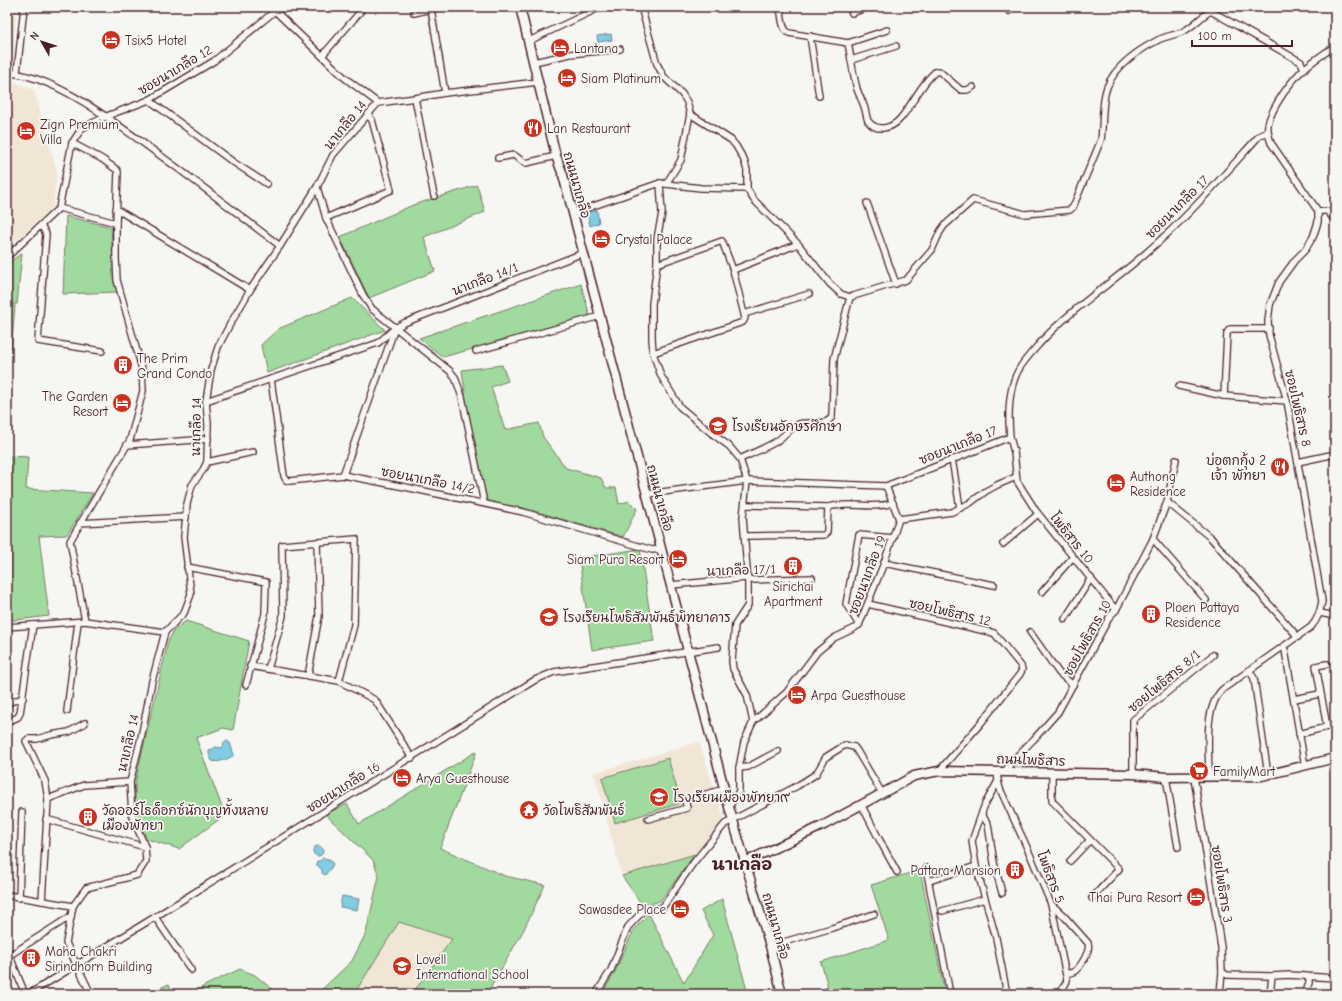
<svg xmlns="http://www.w3.org/2000/svg" width="1342" height="1001" viewBox="0 0 1342 1001" font-family="'Comic Neue','Playpen Sans Thai',sans-serif">
	<style>
		.built { fill: #f1e6d6 }
		.green { fill: #a1da9e; stroke: #767c64 }
		.water { fill: #81cde1; stroke: #6b8798 }
		.lines { fill: none; stroke-linecap: round; stroke-linejoin: round }
		.street-casing { stroke: #4a1f2b; stroke-width: 8 }
		.secondary-casing { stroke: #4a1f2b; stroke-width: 11 }
		.street { stroke: #f6f6f2; stroke-width: 5.5 }
		.secondary { stroke: #f6f6f2; stroke-width: 8 }
		.labels { text-anchor: middle; dominant-baseline: central; stroke-width: 3.5; stroke-linejoin: round; paint-order: stroke }
		.poi-label { font-size: 13px; fill: #4a1f2b; stroke: #f6f6f2; text-anchor: start }
		.street-label { font-size: 13px; fill: #4a1f2b; stroke: #f6f6f2 }
		.district-label { font-size: 17px; font-weight: bold; fill: #4a1f2b; stroke: #f6f6f2 }
	</style>
	<rect width="100%" height="100%" fill="#f6f6f2"/>
	<filter id="ink" filterUnits="userSpaceOnUse"><feTurbulence type="fractalNoise" baseFrequency=".025" numOctaves="2"/><feDisplacementMap in="SourceGraphic" scale="8" xChannelSelector="R" yChannelSelector="G"/><feConvolveMatrix kernelMatrix="1 2 1 2 8 2 1 2 1" color-interpolation-filters="sRGB"/></filter>
	<g filter="url(#ink)">
		<g class="built">
			<path d="M 7,7 L 17,7 L 11,67 L 7,67 Z"/>
			<path d="M 7,81 L 14,82 L 34,90 L 57,171 L 53,208 L 10,246 L 7,238 Z"/>
			<path d="M 699,742 L 725,821 L 695,854 L 622,876 L 594,773 Z"/>
			<path d="M 399,922 L 452,939 L 412,994 L 354,994 Z"/>
		</g>
		<g class="green">
			<path d="M 477,185 L 485,212 L 424,237 L 435,271 L 369,298 L 340,237 L 413,205 Z"/>
			<path d="M 66,216 L 111,227 L 114,282 L 117,292 L 63,294 Z"/>
			<path d="M 22,253 L 17,304 L 7,305 L 7,264 Z"/>
			<path d="M 581,284 L 590,317 L 443,357 L 419,338 Z"/>
			<path d="M 352,298 L 385,330 L 267,373 L 261,345 L 278,329 Z"/>
			<path d="M 7,306 L 15,306 L 11,351 L 7,351 Z"/>
			<path d="M 502,365 L 508,381 L 491,387 L 505,430 L 539,423 L 543,437 L 566,468 L 601,478 L 606,488 L 616,488 L 619,504 L 629,501 L 637,509 L 623,537 L 524,508 L 487,502 L 470,429 L 462,370 Z"/>
			<path d="M 7,456 L 28,457 L 26,489 L 93,493 L 67,535 L 39,536 L 49,616 L 7,621 Z"/>
			<path d="M 640,549 L 654,641 L 592,650 L 579,558 Z"/>
			<path d="M 186,621 L 249,641 L 233,730 L 223,728 L 196,738 L 225,815 L 179,849 L 147,839 L 135,815 L 135,783 L 168,642 L 174,630 Z"/>
			<path d="M 477,751 L 440,848 L 505,876 L 545,885 L 523,931 L 487,994 L 412,994 L 452,939 L 399,922 L 354,994 L 317,994 L 352,961 L 366,933 L 379,876 L 373,860 L 325,814 L 347,804 L 359,824 Z"/>
			<path d="M 668,758 L 681,803 L 615,823 L 602,778 Z"/>
			<path d="M 695,854 L 660,901 L 643,906 L 622,876 Z"/>
			<path d="M 920,870 L 945,994 L 810,994 L 828,987 L 821,962 L 889,940 L 871,885 Z"/>
			<path d="M 722,899 L 748,994 L 602,994 L 616,970 L 634,929 L 649,914 L 684,983 L 713,935 L 701,911 Z"/>
			<path d="M 240,969 L 255,975 L 278,994 L 190,994 L 206,985 Z"/>
			<path d="M 169,984 L 173,994 L 145,994 Z"/>
		</g>
		<g class="water">
			<path d="M 611,34 L 612,40 L 598,42 L 597,36 Z"/>
			<path d="M 597,210 L 599,223 L 590,226 L 587,213 Z"/>
			<path d="M 226,740 L 230,743 L 234,755 C 228,759 220,763 212,761 L 209,754 L 209,751 L 216,747 L 221,748 L 223,747 L 224,742 Z"/>
			<circle cx="318" cy="851" r="5"/>
			<path d="M 323,858 L 329,859 L 333,864 L 331,868 L 325,875 L 322,873 L 322,870 L 316,864 L 317,861 L 320,861 Z"/>
			<path d="M 342,896 L 359,899 L 357,910 L 340,907 Z"/>
		</g>
		<g class="lines">
			<g class="street-casing">
				<g id="street">
					<path d="M 780,7 C 782,15 781,29 789,33 L 848,43 L 887,30"/>
					<path d="M 849,7 L 852,13 L 868,7"/>
					<path d="M 275,9 L 275,11 L 345,78 L 378,103"/>
					<path d="M 431,9 L 445,93"/>
					<path d="M 1009,11 L 1012,7"/>
					<path d="M 414,13 L 439,7"/>
					<path d="M 810,36 L 819,96"/>
					<path d="M 529,41 L 601,7"/>
					<path d="M 848,43 C 851,58 853,74 857,89 C 859,95 862,100 864,106 C 866,111 866,116 868,121 C 877,133 892,128 900,119 C 913,104 920,85 935,72 L 939,71 L 961,90 L 967,90 L 973,87"/>
					<path d="M 322,56 L 360,12"/>
					<path d="M 851,60 L 896,46"/>
					<path d="M 534,62 L 570,54 L 620,49"/>
					<path d="M 7,73 C 55,74 122,128 161,156 C 201,185 241,216 280,246"/>
					<path d="M 17,73 L 24,7"/>
					<path d="M 415,98 L 434,196"/>
					<path d="M 149,100 L 233,162 L 267,184"/>
					<path d="M 690,114 L 731,140 L 736,146 L 744,160 L 747,170 L 747,189 L 754,200 L 798,244 L 830,284 L 841,294 L 850,297 L 906,280 L 932,250 L 940,232 L 944,226 L 973,200 L 1025,214 L 1070,210 L 1073,207 L 1101,140 C 1103,125 1102,108 1105,94 C 1110,69 1137,51 1158,40 C 1166,36 1176,35 1184,31 C 1194,26 1201,16 1211,11 L 1301,62 L 1304,69"/>
					<path d="M 72,143 L 102,159 L 117,170 L 118,172 L 116,223"/>
					<path d="M 498,158 L 514,155 L 522,161 L 526,163 L 556,156"/>
					<path d="M 660,183 L 662,213 L 657,239 L 657,264 L 652,304 L 652,338 L 653,353 L 661,376 L 680,407 L 710,432 L 729,446 L 740,459 L 747,481 L 743,517 L 748,583 L 748,605 L 735,625 L 732,661 L 733,669 L 747,695 L 753,722"/>
					<path d="M 666,184 L 701,188 L 747,189"/>
					<path d="M 317,187 L 326,218 L 363,295 L 372,309 L 450,371 L 455,377 L 462,397 L 484,503"/>
					<path d="M 867,203 L 896,284"/>
					<path d="M 59,208 L 116,223 L 116,258 L 117,280 L 142,369 L 143,391 L 130,440 L 70,541 L 85,621"/>
					<path d="M 116,209 L 250,290"/>
					<path d="M 1318,211 L 1327,211 L 1335,220"/>
					<path d="M 573,213 L 660,183 L 666,184 L 681,160 L 690,114 L 687,102 L 682,94 L 664,77 L 657,64 L 641,7"/>
					<path d="M 326,218 L 391,190 L 372,120 L 368,115"/>
					<path d="M 41,225 L 46,234 L 38,341 L 102,351"/>
					<path d="M 7,257 L 59,208 L 72,143 L 82,128 L 107,116 L 149,100 L 214,61 L 275,11 L 279,7"/>
					<path d="M 733,270 L 798,244"/>
					<path d="M 744,314 L 809,294"/>
					<path d="M 476,351 L 600,316"/>
					<path d="M 653,353 L 743,322 L 745,318 L 733,270 L 722,241 L 657,264"/>
					<path d="M 271,379 L 284,476 L 286,480 L 290,481 L 343,475 L 405,487 L 523,512 L 652,550 L 661,549"/>
					<path d="M 1179,386 L 1224,396 L 1287,401"/>
					<path d="M 1224,396 L 1227,333 L 1230,329 L 1269,329"/>
					<path d="M 206,401 L 378,343 L 395,328 L 404,323 L 583,253"/>
					<path d="M 1010,437 L 1014,452 L 1017,481 L 1036,511 L 1116,610"/>
					<path d="M 127,445 L 208,439"/>
					<path d="M 740,459 C 753,453 765,448 777,441 C 784,436 791,427 799,424 C 809,421 825,427 832,417 L 834,359 L 850,297"/>
					<path d="M 952,459 L 960,508"/>
					<path d="M 207,462 L 253,452"/>
					<path d="M 1298,462 L 1335,454"/>
					<path d="M 343,475 L 395,328"/>
					<path d="M 886,486 L 899,519"/>
					<path d="M 647,494 L 747,481 L 886,486 L 1010,437 C 1008,415 1008,390 1018,371 C 1024,360 1033,351 1041,342 C 1072,308 1112,283 1147,252 C 1188,217 1223,176 1259,136 L 1268,132"/>
					<path d="M 1167,502 L 1211,538 L 1298,637"/>
					<path d="M 746,505 L 828,507 C 849,501 872,510 893,503"/>
					<path d="M 80,523 L 186,517"/>
					<path d="M 745,536 L 824,535 L 827,532 L 828,507"/>
					<path d="M 1153,539 L 1206,600"/>
					<path d="M 1003,544 L 1038,514"/>
					<path d="M 884,563 L 994,585"/>
					<path d="M 187,567 L 266,582 L 265,614 L 246,685"/>
					<path d="M 671,585 L 747,578 L 752,580 L 812,578"/>
					<path d="M 1042,592 L 1073,557"/>
					<path d="M 868,604 L 994,633 L 1021,666 L 1022,670 L 1020,674 L 981,723 L 939,771"/>
					<path d="M 1320,613 L 1335,616"/>
					<path d="M 1065,619 L 1091,578"/>
					<path d="M 859,625 L 846,604 L 859,535 L 893,538"/>
					<path d="M 7,627 L 85,621 L 165,632"/>
					<path d="M 1030,632 L 1059,673 L 1073,685"/>
					<path d="M 1283,647 L 1285,650 L 1305,766"/>
					<path d="M 250,666 L 339,681 L 375,700 L 412,758"/>
					<path d="M 268,669 L 283,616 L 282,545 L 356,539 L 354,625 L 339,681"/>
					<path d="M 1249,670 L 1254,678 L 1268,775"/>
					<path d="M 308,676 L 319,616 L 317,542"/>
					<path d="M 1294,699 L 1320,694"/>
					<path d="M 7,703 L 23,698"/>
					<path d="M 67,711 L 78,622"/>
					<path d="M 7,722 L 18,717 L 20,713 L 33,625"/>
					<path d="M 1299,734 L 1327,727 L 1316,666 L 1327,664"/>
					<path d="M 739,768 L 748,767 L 778,751"/>
					<path d="M 997,771 L 998,781 L 1000,789 L 1029,852 L 1051,904 L 1067,980 L 1066,983 L 1059,994"/>
					<path d="M 1005,771 L 1016,757 L 1034,739 L 1058,712 L 1110,616 L 1116,610 L 1153,539 L 1167,502 L 1176,460"/>
					<path d="M 1052,773 L 1052,801 L 1119,869 L 1092,898"/>
					<path d="M 1133,774 L 1133,720 L 1213,655"/>
					<path d="M 1166,777 L 1178,847"/>
					<path d="M 1194,777 L 1221,947 L 1222,972 L 1220,994"/>
					<path d="M 1209,777 C 1209,752 1203,707 1223,689 L 1311,627 C 1318,619 1320,612 1322,601 L 1287,401 L 1269,335 L 1268,321 L 1270,305 L 1279,282 L 1295,260 L 1305,250 L 1313,237 L 1318,222 L 1318,211 L 1271,143 C 1269,137 1267,131 1268,125 C 1271,108 1292,79 1305,68 C 1314,60 1325,53 1335,46"/>
					<path d="M 998,781 L 985,804 L 972,841 L 976,866 L 996,938 L 1007,994"/>
					<path d="M 48,799 L 84,785 L 130,782"/>
					<path d="M 861,804 L 879,839 L 897,872"/>
					<path d="M 729,807 L 739,791 L 739,768 L 744,742 L 753,722 L 787,692 L 817,652 L 834,638 L 853,629 L 859,625 L 884,563 L 899,519 L 952,512 L 970,503 L 986,491 L 997,485 L 1016,477"/>
					<path d="M 982,815 L 988,824 L 994,863 L 1002,893"/>
					<path d="M 46,819 L 145,847"/>
					<path d="M 648,819 L 687,808 L 685,800 L 724,789"/>
					<path d="M 1070,861 L 1090,840"/>
					<path d="M 926,868 L 950,994"/>
					<path d="M 929,881 L 976,866"/>
					<path d="M 7,895 L 73,906"/>
					<path d="M 19,898 L 22,812"/>
					<path d="M 42,901 L 48,799 L 45,781 L 26,741 L 28,739 L 37,739 L 51,735 L 69,732 L 85,723"/>
					<path d="M 1051,904 L 1064,916 L 1088,943 C 1091,950 1081,966 1075,971 C 1072,973 1068,973 1066,974"/>
					<path d="M 942,911 L 985,899"/>
					<path d="M 155,917 L 191,970"/>
					<path d="M 770,946 L 832,928 L 874,914"/>
					<path d="M 7,949 L 25,994"/>
					<path d="M 7,957 L 71,916"/>
					<path d="M 1222,972 L 1227,975 L 1272,976 L 1289,975 L 1335,978"/>
					<path d="M 29,994 L 155,917 L 535,680 L 554,672 L 718,647"/>
					<path d="M 91,994 L 66,943 L 73,906 L 86,888 L 137,875 L 146,861 L 145,847 L 132,815 L 130,782 L 141,738 L 152,681 L 165,632 L 184,613 L 191,594 L 184,537 L 187,504 L 192,485 L 203,470 L 207,462 L 208,424 L 206,401 L 211,370 L 218,347 L 229,326 L 250,290 L 280,246 L 317,187 L 333,155 L 378,103 L 415,98 L 445,93 L 538,82"/>
					<path d="M 596,994 L 611,970 L 628,927 L 644,910 L 662,908 L 694,862 L 725,824 L 797,786 L 816,774 L 826,757 L 845,745 L 854,747 L 857,751 L 882,793"/>
					<path d="M 1270,994 L 1272,976"/>
					<path d="M 1305,994 L 1309,983 L 1309,977"/>
				</g>
			</g>
			<g class="secondary-casing">
				<g id="secondary">
					<path d="M 520,7 L 556,156 L 563,175 L 729,807 L 770,946 L 782,994"/>
					<path d="M 745,862 L 824,825 L 914,776 L 939,771 L 1133,774 L 1166,777 L 1262,776 L 1335,758"/>
				</g>
			</g>
			<use href="#street" class="street"/>
			<use href="#secondary" class="secondary"/>
		</g>
	</g>
	<defs>
		<g id="hotel-disc" transform="scale(1)"><circle r="9.5" fill="#c8321e" stroke="#f6f6f2"/><path d="M-6-4.5h1.5V1H6V5H4.5V3h-9V5H-6ZM-4 0a1.8 1.8 0 1 1 3.6 0ZM.5 0V-2.5h3Q6-2.5 6 0Z" fill="#fff"/></g>
		<g id="restaurant-disc" transform="scale(1)"><circle r="9.5" fill="#c8321e" stroke="#f6f6f2"/><path d="M-5-6h1v4h1v-4h1v4h1v-4h1v5L-1.5 .5V6h-2V.5L-5-1ZM5-6V6H3V1.5H1.5Q1.5-4 5-6Z" fill="#fff"/></g>
		<g id="building-disc" transform="scale(1)"><circle r="9.5" fill="#c8321e" stroke="#f6f6f2"/><path d="M-4-6H4V6H1V3H-1V6H-4ZM-2.5-4.3h1.7v1.8h-1.7ZM.8-4.3h1.7v1.8H.8ZM-2.5-1h1.7V.8h-1.7ZM.8-1h1.7V.8H.8Z" fill="#fff"/></g>
		<g id="school-disc" transform="scale(1)"><circle r="9.5" fill="#c8321e" stroke="#f6f6f2"/><path d="M0-5L7-2L0 1L-7-2ZM-4 1L0 2.5L4 1V4Q0 6-4 4Z" fill="#fff"/></g>
		<g id="supermarket-disc" transform="scale(1)"><circle r="9.5" fill="#c8321e" stroke="#f6f6f2"/><path d="M-6-5.5h2.5l.6 2H6L4.5 2H-2.5L-4.4-4H-6ZM-1.5 3.2a1.3 1.3 0 1 0 .1 0ZM3 3.2a1.3 1.3 0 1 0 .1 0Z" fill="#fff"/></g>
		<g id="temple-disc" transform="scale(1)"><circle r="9.5" fill="#c8321e" stroke="#f6f6f2"/><path d="M0-6L5-2H3V0L6.5 2.5H4V6H1.5V3h-3V6H-4V2.5H-6.5L-3 0V-2H-5Z" fill="#fff"/></g>
	</defs>
	<g fill-rule="evenodd">
		<use href="#hotel-disc" x="111" y="40"/>
		<use href="#hotel-disc" x="560" y="48"/>
		<use href="#hotel-disc" x="567" y="78"/>
		<use href="#restaurant-disc" x="533" y="128"/>
		<use href="#hotel-disc" x="26" y="131"/>
		<use href="#hotel-disc" x="601" y="239"/>
		<use href="#building-disc" x="123" y="365"/>
		<use href="#hotel-disc" x="122" y="403"/>
		<use href="#school-disc" x="718" y="426"/>
		<use href="#restaurant-disc" x="1280" y="467"/>
		<use href="#hotel-disc" x="1116" y="483"/>
		<use href="#hotel-disc" x="678" y="559"/>
		<use href="#building-disc" x="793" y="566"/>
		<use href="#building-disc" x="1151" y="614"/>
		<use href="#school-disc" x="549" y="617"/>
		<use href="#hotel-disc" x="797" y="695"/>
		<use href="#supermarket-disc" x="1199" y="771"/>
		<use href="#hotel-disc" x="402" y="778"/>
		<use href="#school-disc" x="659" y="797"/>
		<use href="#temple-disc" x="529" y="810"/>
		<use href="#building-disc" x="88" y="817"/>
		<use href="#building-disc" x="1015" y="870"/>
		<use href="#hotel-disc" x="1196" y="897"/>
		<use href="#hotel-disc" x="680" y="909"/>
		<use href="#building-disc" x="31" y="958"/>
		<use href="#school-disc" x="402" y="966"/>
	</g>
	<g class="labels">
		<g class="poi-label">
			<text x="125" y="40">Tsix5 Hotel</text>
			<text x="574" y="48">Lantana</text>
			<text x="581" y="78">Siam Platinum</text>
			<text x="40" y="124">Zign Premium<tspan x="40" dy="15">Villa</tspan></text>
			<text x="547" y="128">Lan Restaurant</text>
			<text x="615" y="239">Crystal Palace</text>
			<text x="137" y="358">The Prim<tspan x="137" dy="15">Grand Condo</tspan></text>
			<text x="108" y="396" text-anchor="end">The Garden<tspan x="108" dy="15">Resort</tspan></text>
			<text x="732" y="426">โรงเรียนอักษรศึกษา</text>
			<text x="1266" y="460" text-anchor="end">บ่อตกกุ้ง 2<tspan x="1266" dy="15">เจ้า พัทยา</tspan></text>
			<text x="1130" y="476">Authong<tspan x="1130" dy="15">Residence</tspan></text>
			<text x="664" y="559" text-anchor="end">Siam Pura Resort</text>
			<text x="793" y="586" text-anchor="middle">Sirichai<tspan x="793" dy="15">Apartment</tspan></text>
			<text x="1165" y="607">Ploen Pattaya<tspan x="1165" dy="15">Residence</tspan></text>
			<text x="563" y="617">โรงเรียนโพธิสัมพันธ์พิทยาคาร</text>
			<text x="811" y="695">Arpa Guesthouse</text>
			<text x="1213" y="771">FamilyMart</text>
			<text x="416" y="778">Arya Guesthouse</text>
			<text x="673" y="797">โรงเรียนเมืองพัทยา๙</text>
			<text x="102" y="810">วัดออร์โธด็อกซ์นักบุญทั้งหลาย<tspan x="102" dy="15">เมืองพัทยา</tspan></text>
			<text x="543" y="810">วัดโพธิสัมพันธ์</text>
			<text x="1001" y="870" text-anchor="end">Pattara Mansion</text>
			<text x="1182" y="897" text-anchor="end">Thai Pura Resort</text>
			<text x="666" y="909" text-anchor="end">Sawasdee Place</text>
			<text x="45" y="951">Maha Chakri<tspan x="45" dy="15">Sirindhorn Building</tspan></text>
			<text x="416" y="959">Lovell<tspan x="416" dy="15">International School</tspan></text>
		</g>
		<g class="street-label">
			<text transform="translate(175 70) rotate(-31)">ซอยนาเกลือ 12</text>
			<text transform="translate(345 125) rotate(-51)">นาเกลือ 14</text>
			<text transform="translate(577 185) rotate(74)">ถนนนาเกลือ</text>
			<text transform="translate(1177 207) rotate(-45)">ซอยนาเกลือ 17</text>
			<text transform="translate(485 279) rotate(-21)">นาเกลือ 14/1</text>
			<text transform="translate(1298 408) rotate(77)">ซอยโพธิสาร 8</text>
			<text transform="translate(196 427) rotate(-89)">นาเกลือ 14</text>
			<text transform="translate(958 445) rotate(-22)">ซอยนาเกลือ 17</text>
			<text transform="translate(428 480) rotate(11)">ซอยนาเกลือ 14/2</text>
			<text transform="translate(660 498) rotate(75)">ถนนนาเกลือ</text>
			<text transform="translate(1072 538) rotate(51)">โพธิสาร 10</text>
			<text transform="translate(741 570) rotate(-2)">นาเกลือ 17/1</text>
			<text transform="translate(867 575) rotate(-69)">ซอยนาเกลือ 19</text>
			<text transform="translate(950 612) rotate(13)">ซอยโพธิสาร 12</text>
			<text transform="translate(1087 638) rotate(-61)">ซอยโพธิสาร 10</text>
			<text transform="translate(1164 681) rotate(-40)">ซอยโพธิสาร 8/1</text>
			<text transform="translate(128 743) rotate(-77)">นาเกลือ 14</text>
			<text transform="translate(1031 760) rotate(2)">ถนนโพธิสาร</text>
			<text transform="translate(343 787) rotate(-32)">ซอยนาเกลือ 16</text>
			<text transform="translate(1051 877) rotate(69)">โพธิสาร 5</text>
			<text transform="translate(1222 884) rotate(81)">ซอยโพธิสาร 3</text>
			<text transform="translate(776 926) rotate(74)">ถนนนาเกลือ</text>
		</g>
		<g class="district-label">
			<text x="742" y="864">นาเกลือ</text>
		</g>
	</g>
	<rect width="1342" height="1001" fill="none" stroke="#f6f6f2" stroke-width="24"/>
	<rect x="12" y="12" width="1318" height="977" fill="none" stroke="#4a1f2b" stroke-width="1.5" filter="url(#ink)"/>
	<g transform="translate(42 42) rotate(309)" stroke="#f6f6f2" stroke-width="3" paint-order="stroke">
	<path d="M0-3L7 15L0 10L-7 15Z" fill="#4a1f2b"/>
	<text y="-6" font-size="11" font-weight="bold" text-anchor="middle" fill="#4a1f2b">N</text>
	</g>
	<path d="M1192 40v6h100v-6" fill="none" stroke="#4a1f2b" stroke-width="2"/>
	<text x="1198" y="40" font-size="12" fill="#4a1f2b" stroke="#f6f6f2" stroke-width="3" paint-order="stroke">100 m</text>
</svg>
